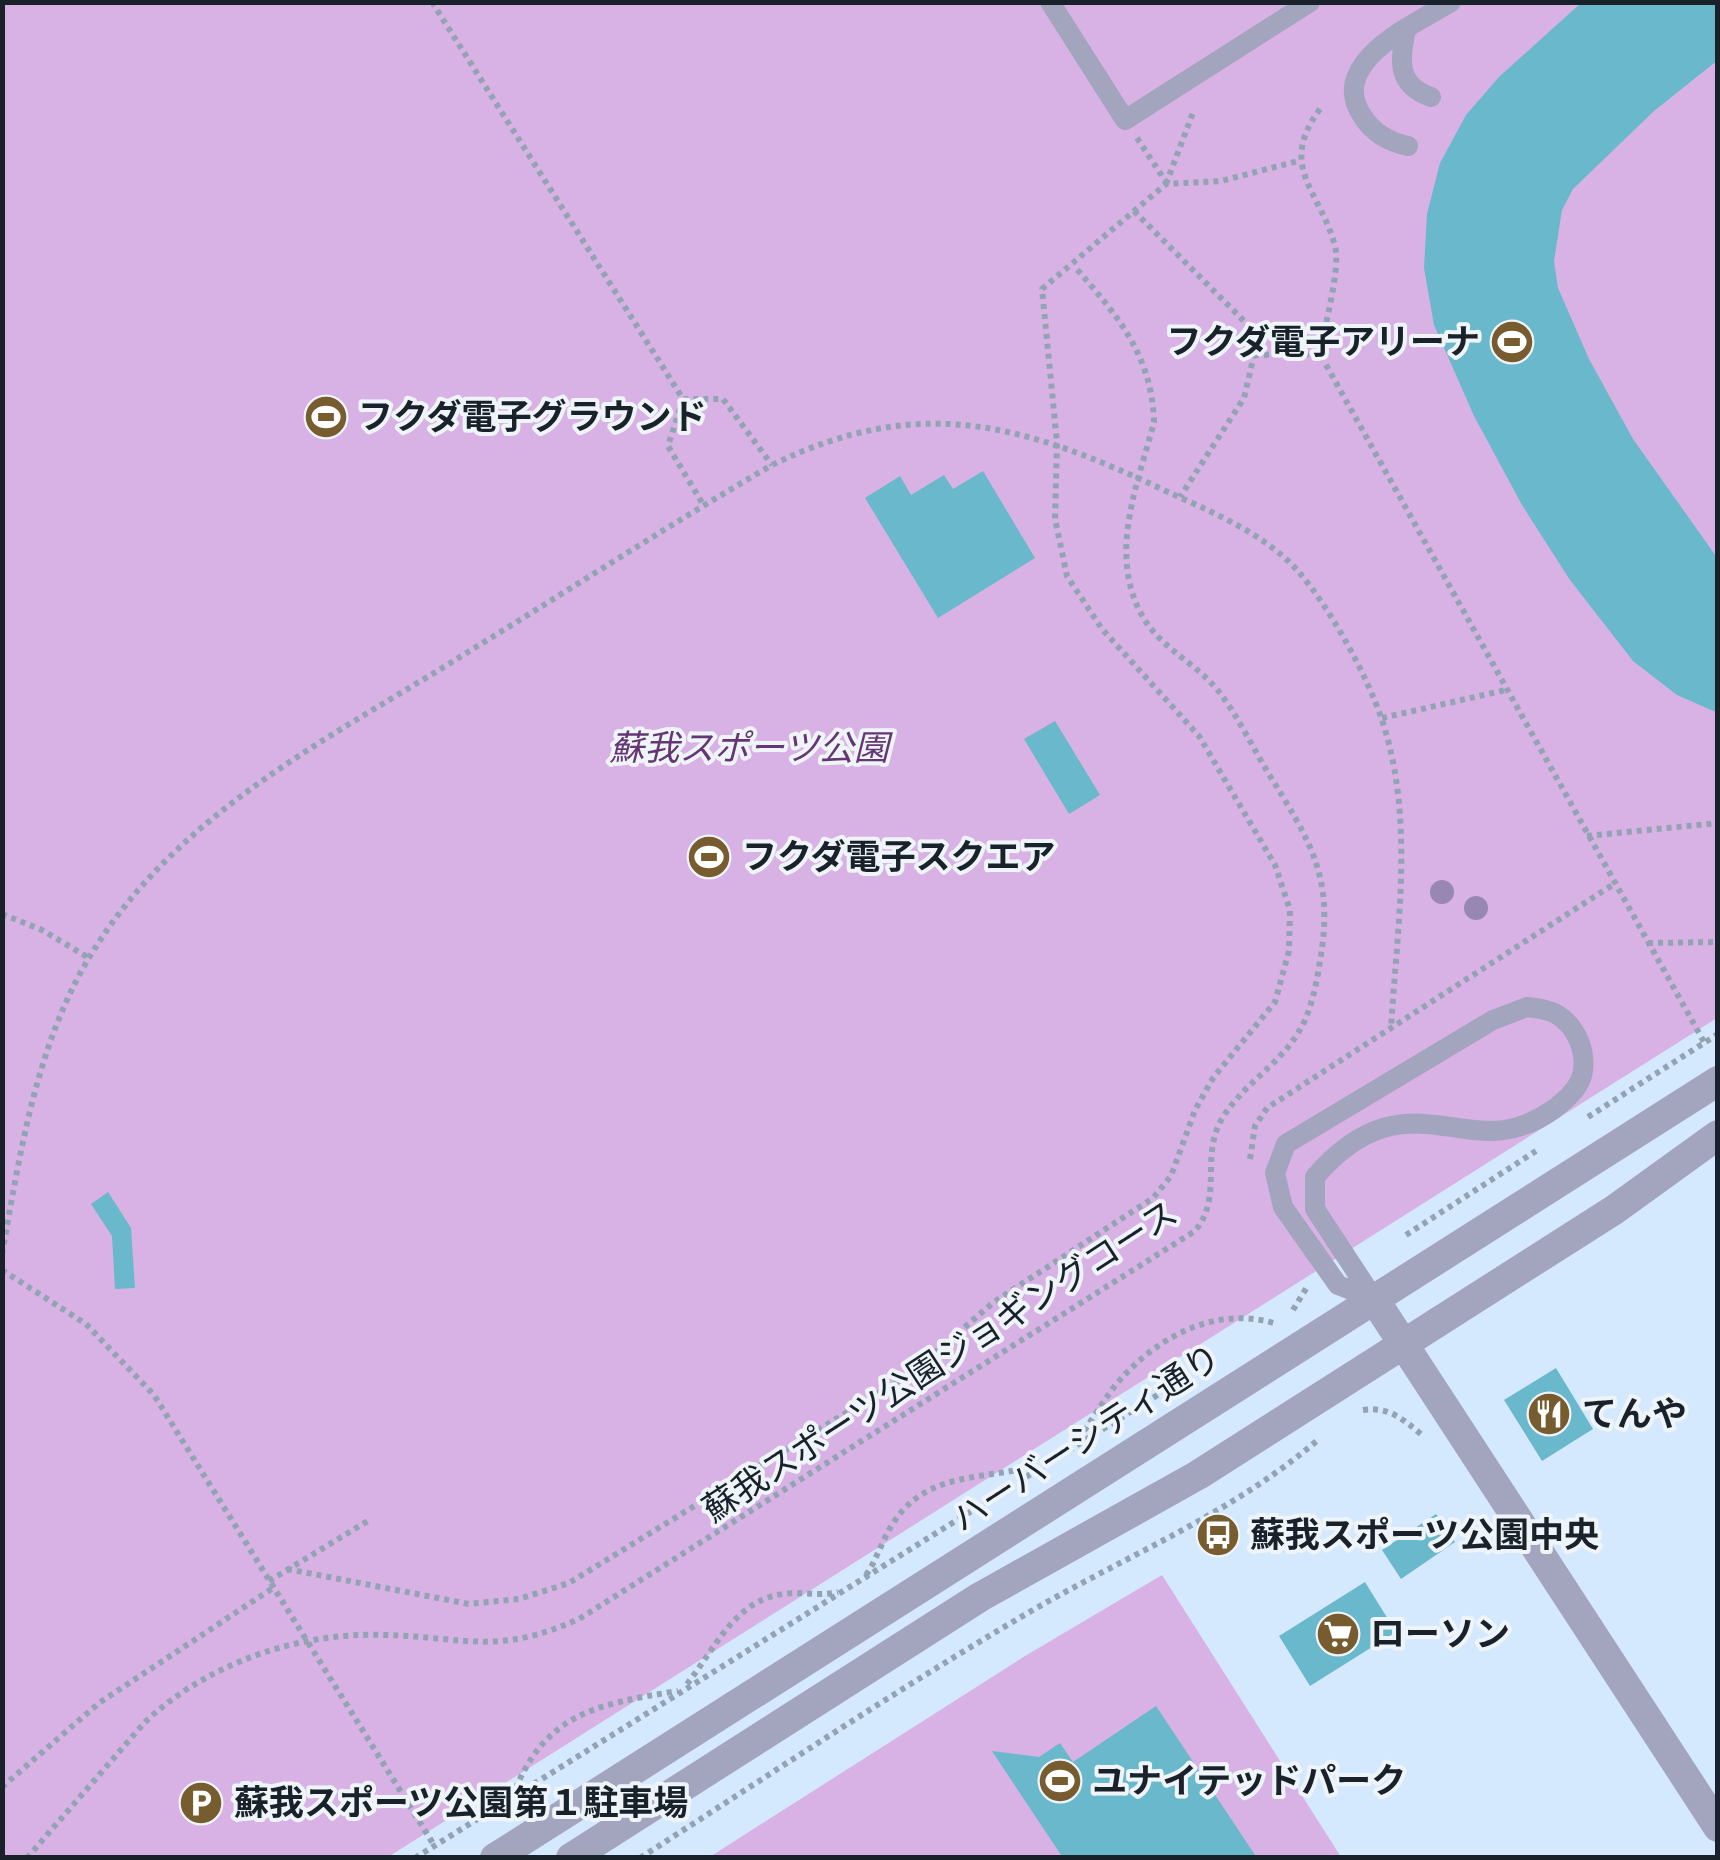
<svg xmlns="http://www.w3.org/2000/svg" width="1720" height="1860" viewBox="0 0 1720 1860" font-family="'Source Serif 4','Noto Sans JP',serif">
	<style>
		.green { fill: #d8b2e5 }
		.building { fill: #6ab8cb }
		.lines { fill: none; stroke-linecap: round; stroke-linejoin: round }
		.path { stroke: #93a3b4; stroke-width: 6; stroke-dasharray: 5 5; stroke-linecap: butt }
		.service { stroke: #a3a4be; stroke-width: 20 }
		.tertiary { stroke: #a3a4be; stroke-width: 30 }
		.tree { fill: #9787b2 }
		.labels { text-anchor: middle; dominant-baseline: central; stroke-width: 8; stroke-linejoin: round; paint-order: stroke }
		.poi-label { font-size: 35px; font-weight: bold; fill: #19222b; stroke: #eff4f9; text-anchor: start }
		.park-label { font-size: 35px; font-style: italic; fill: #653674; stroke: #eff4f9 }
		.street-label { font-size: 35px; fill: #19222b; stroke: #eff4f9 }
	</style>
	<rect width="100%" height="100%" fill="#d5e9fe"/>
	<g class="green">
		<path d="M 3,3 L 1717,3 L 1717,1018 L 388,1857 L 3,1858 Z"/>
		<path d="M 1162,1575 L 1341,1857 L 708,1858 L 1025,1656 Z"/>
	</g>
	<g class="building">
		<path d="M 1582,2 L 1718,2 L 1718,60 L 1654,111 L 1573,189 L 1562,210 L 1554,261 L 1558,288 L 1589,359 L 1633,439 L 1718,559 L 1718,713 L 1677,695 L 1633,661 L 1570,580 L 1522,505 L 1474,416 L 1434,325 L 1424,268 L 1427,214 L 1440,163 L 1466,115 L 1499,77 Z"/>
		<path d="M 983,471 L 1035,558 L 938,618 L 865,498 L 900,476 L 911,495 L 944,475 L 953,489 Z"/>
		<path d="M 1055,721 L 1100,795 L 1069,814 L 1024,739 Z"/>
		<path d="M 108,1192 L 131,1228 L 135,1288 L 115,1289 L 112,1236 L 91,1204 Z"/>
		<path d="M 1556,1368 L 1593,1429 L 1542,1461 L 1504,1400 Z"/>
		<path d="M 1436,1514 L 1455,1542 L 1401,1579 L 1382,1550 Z"/>
		<path d="M 1365,1582 L 1396,1632 L 1310,1686 L 1279,1636 Z"/>
		<path d="M 1156,1706 L 1257,1858 L 1063,1858 L 992,1751 L 1039,1757 L 1060,1743 L 1073,1762 Z"/>
	</g>
	<g class="lines">
		<g class="path">
			<path d="M 432,2 L 683,399 L 723,399 L 772,465"/>
			<path d="M 1320,109 C 1277,167 1320,190 1335,246 C 1341,268 1324,328 1320,354 L 1704,1042"/>
			<path d="M 1137,138 L 1166,182"/>
			<path d="M 1166,184 L 1194,110"/>
			<path d="M 1134,211 L 1247,324 L 1254,355 L 1244,398 L 1180,497"/>
			<path d="M 1254,355 L 1320,354"/>
			<path d="M 683,399 L 668,446 L 704,506"/>
			<path d="M 1382,718 L 1506,690"/>
			<path d="M 1587,836 L 1718,823"/>
			<path d="M 2,914 L 42,930 L 89,958"/>
			<path d="M 1648,943 L 1718,942"/>
			<path d="M 1588,1117 L 1718,1034"/>
			<path d="M 1250,1159 L 1255,1126 L 1267,1108 L 1614,884"/>
			<path d="M 1406,1235 L 1536,1151"/>
			<path d="M 2,1254 C 21,1149 37,1037 97,945 C 185,808 334,736 468,652 C 569,590 669,525 772,465 C 921,392 1026,425 1168,492 C 1212,512 1263,533 1297,570 C 1329,606 1367,675 1382,720 C 1415,819 1397,927 1391,1028"/>
			<path d="M 2,1270 L 86,1324 L 154,1395 L 434,1845"/>
			<path d="M 1293,1310 L 1307,1287"/>
			<path d="M 1363,1410 C 1388,1406 1403,1419 1422,1435"/>
			<path d="M 1078,1439 C 1091,1422 1101,1404 1114,1387 C 1153,1339 1214,1304 1277,1324"/>
			<path d="M 287,1569 L 469,1604 L 519,1599 L 569,1583 L 911,1373 L 994,1302 L 1153,1198 L 1171,1176 L 1195,1110 L 1213,1078 L 1275,1002 L 1289,951 L 1290,910 L 1275,865 L 1199,736 L 1102,629 L 1067,576 L 1055,519 L 1057,443 L 1042,289 L 1166,184 L 1221,181 L 1298,161"/>
			<path d="M 866,1575 C 878,1558 883,1536 896,1519 C 930,1471 985,1480 1034,1466"/>
			<path d="M 269,1581 L 371,1519"/>
			<path d="M 687,1684 C 714,1650 735,1600 783,1594 C 802,1591 819,1597 838,1592"/>
			<path d="M 2,1787 L 99,1703 L 273,1588"/>
			<path d="M 512,1798 C 543,1713 597,1704 678,1691"/>
			<path d="M 27,1858 L 145,1722 C 208,1663 298,1632 384,1635 C 466,1637 496,1656 579,1619 L 1195,1231 C 1224,1196 1199,1156 1223,1117 C 1247,1079 1286,1062 1305,1020 C 1313,1001 1317,981 1320,961 C 1335,877 1310,841 1267,771 C 1252,746 1238,717 1220,693 C 1189,654 1149,647 1132,592 C 1115,536 1140,476 1154,422 C 1152,354 1116,314 1074,266"/>
			<path d="M 415,1858 L 1164,1391"/>
			<path d="M 640,1858 C 771,1774 899,1688 1033,1610 C 1130,1554 1233,1513 1319,1439"/>
		</g>
		<g class="service">
			<path d="M 1050,2 L 1125,120 L 1310,2"/>
			<path d="M 1406,30 C 1399,61 1397,85 1431,97"/>
			<path d="M 1408,146 C 1389,142 1374,134 1363,117 C 1325,63 1415,24 1451,2"/>
			<path d="M 1527,1007 C 1547,1009 1561,1012 1573,1030 C 1583,1044 1587,1065 1580,1081 C 1574,1093 1564,1101 1554,1109 C 1488,1156 1448,1110 1383,1128 C 1357,1136 1333,1156 1315,1177 L 1315,1209 L 1374,1299 L 1338,1285 L 1283,1207 L 1275,1173 L 1286,1144 L 1493,1020 Z"/>
		</g>
		<g class="tertiary">
			<path d="M 1374,1299 L 1718,1827"/>
			<path d="M 495,1858 L 1718,1081"/>
			<path d="M 571,1858 L 980,1597 L 1198,1475 L 1614,1210 L 1718,1135"/>
		</g>
	</g>
	<g class="tree">
		<circle cx="1442" cy="892" r="12"/>
		<circle cx="1476" cy="908" r="12"/>
	</g>
	<defs>
		<g id="stadium-disc" transform="scale(2.25)"><circle r="9.5" fill="#765c2e" stroke="#eff4f9"/><path d="M0-5a6.5 5 0 1 0 0 10a6.5 5 0 1 0 0-10ZM-3.5-1.8h7v3.6h-7Z" fill="#fff"/></g>
		<g id="restaurant-disc" transform="scale(2.25)"><circle r="9.5" fill="#765c2e" stroke="#eff4f9"/><path d="M-5-6h1v4h1v-4h1v4h1v-4h1v5L-1.5 .5V6h-2V.5L-5-1ZM5-6V6H3V1.5H1.5Q1.5-4 5-6Z" fill="#fff"/></g>
		<g id="bus-disc" transform="scale(2.25)"><circle r="9.5" fill="#765c2e" stroke="#eff4f9"/><path d="M-5-6H5V4H4V6H2V4H-2V6H-4V4H-5ZM-3.5-4V0h7V-4ZM-3.5 1.2v1.5H-2V1.2ZM2 1.2v1.5H3.5V1.2Z" fill="#fff"/></g>
		<g id="supermarket-disc" transform="scale(2.25)"><circle r="9.5" fill="#765c2e" stroke="#eff4f9"/><path d="M-6-5.5h2.5l.6 2H6L4.5 2H-2.5L-4.4-4H-6ZM-1.5 3.2a1.3 1.3 0 1 0 .1 0ZM3 3.2a1.3 1.3 0 1 0 .1 0Z" fill="#fff"/></g>
		<g id="parking-disc" transform="scale(2.25)"><circle r="9.5" fill="#765c2e" stroke="#eff4f9"/><path d="M-3.5-5.5H1a3.5 3.5 0 0 1 0 7H-1V5.5H-3.5ZM-1-3.4V-.6H.8a1.4 1.4 0 0 0 0-2.8Z" fill="#fff"/></g>
	</defs>
	<g fill-rule="evenodd">
		<use href="#stadium-disc" x="1512" y="342"/>
		<use href="#stadium-disc" x="326" y="417"/>
		<use href="#stadium-disc" x="709" y="857"/>
		<use href="#restaurant-disc" x="1549" y="1414"/>
		<use href="#bus-disc" x="1218" y="1535"/>
		<use href="#supermarket-disc" x="1338" y="1634"/>
		<use href="#stadium-disc" x="1060" y="1781"/>
		<use href="#parking-disc" x="201" y="1803"/>
	</g>
	<g class="labels">
		<g class="poi-label">
			<text x="1480" y="342" text-anchor="end">フクダ電子アリーナ</text>
			<text x="358" y="417">フクダ電子グラウンド</text>
			<text x="742" y="857">フクダ電子スクエア</text>
			<text x="1582" y="1414">てんや</text>
			<text x="1250" y="1535">蘇我スポーツ公園中央</text>
			<text x="1370" y="1634">ローソン</text>
			<text x="1092" y="1781">ユナイテッドパーク</text>
			<text x="234" y="1803">蘇我スポーツ公園第１駐車場</text>
		</g>
		<g class="park-label">
			<text x="749" y="748">蘇我スポーツ公園</text>
		</g>
		<g class="street-label">
			<text transform="translate(940 1361) rotate(-33)">蘇我スポーツ公園ジョギングコース</text>
			<text transform="translate(1086 1438) rotate(-33)">ハーバーシティ通り</text>
		</g>
	</g>
	<rect width="1720" height="1860" fill="none" stroke="#19222b" stroke-width="10"/>
</svg>
